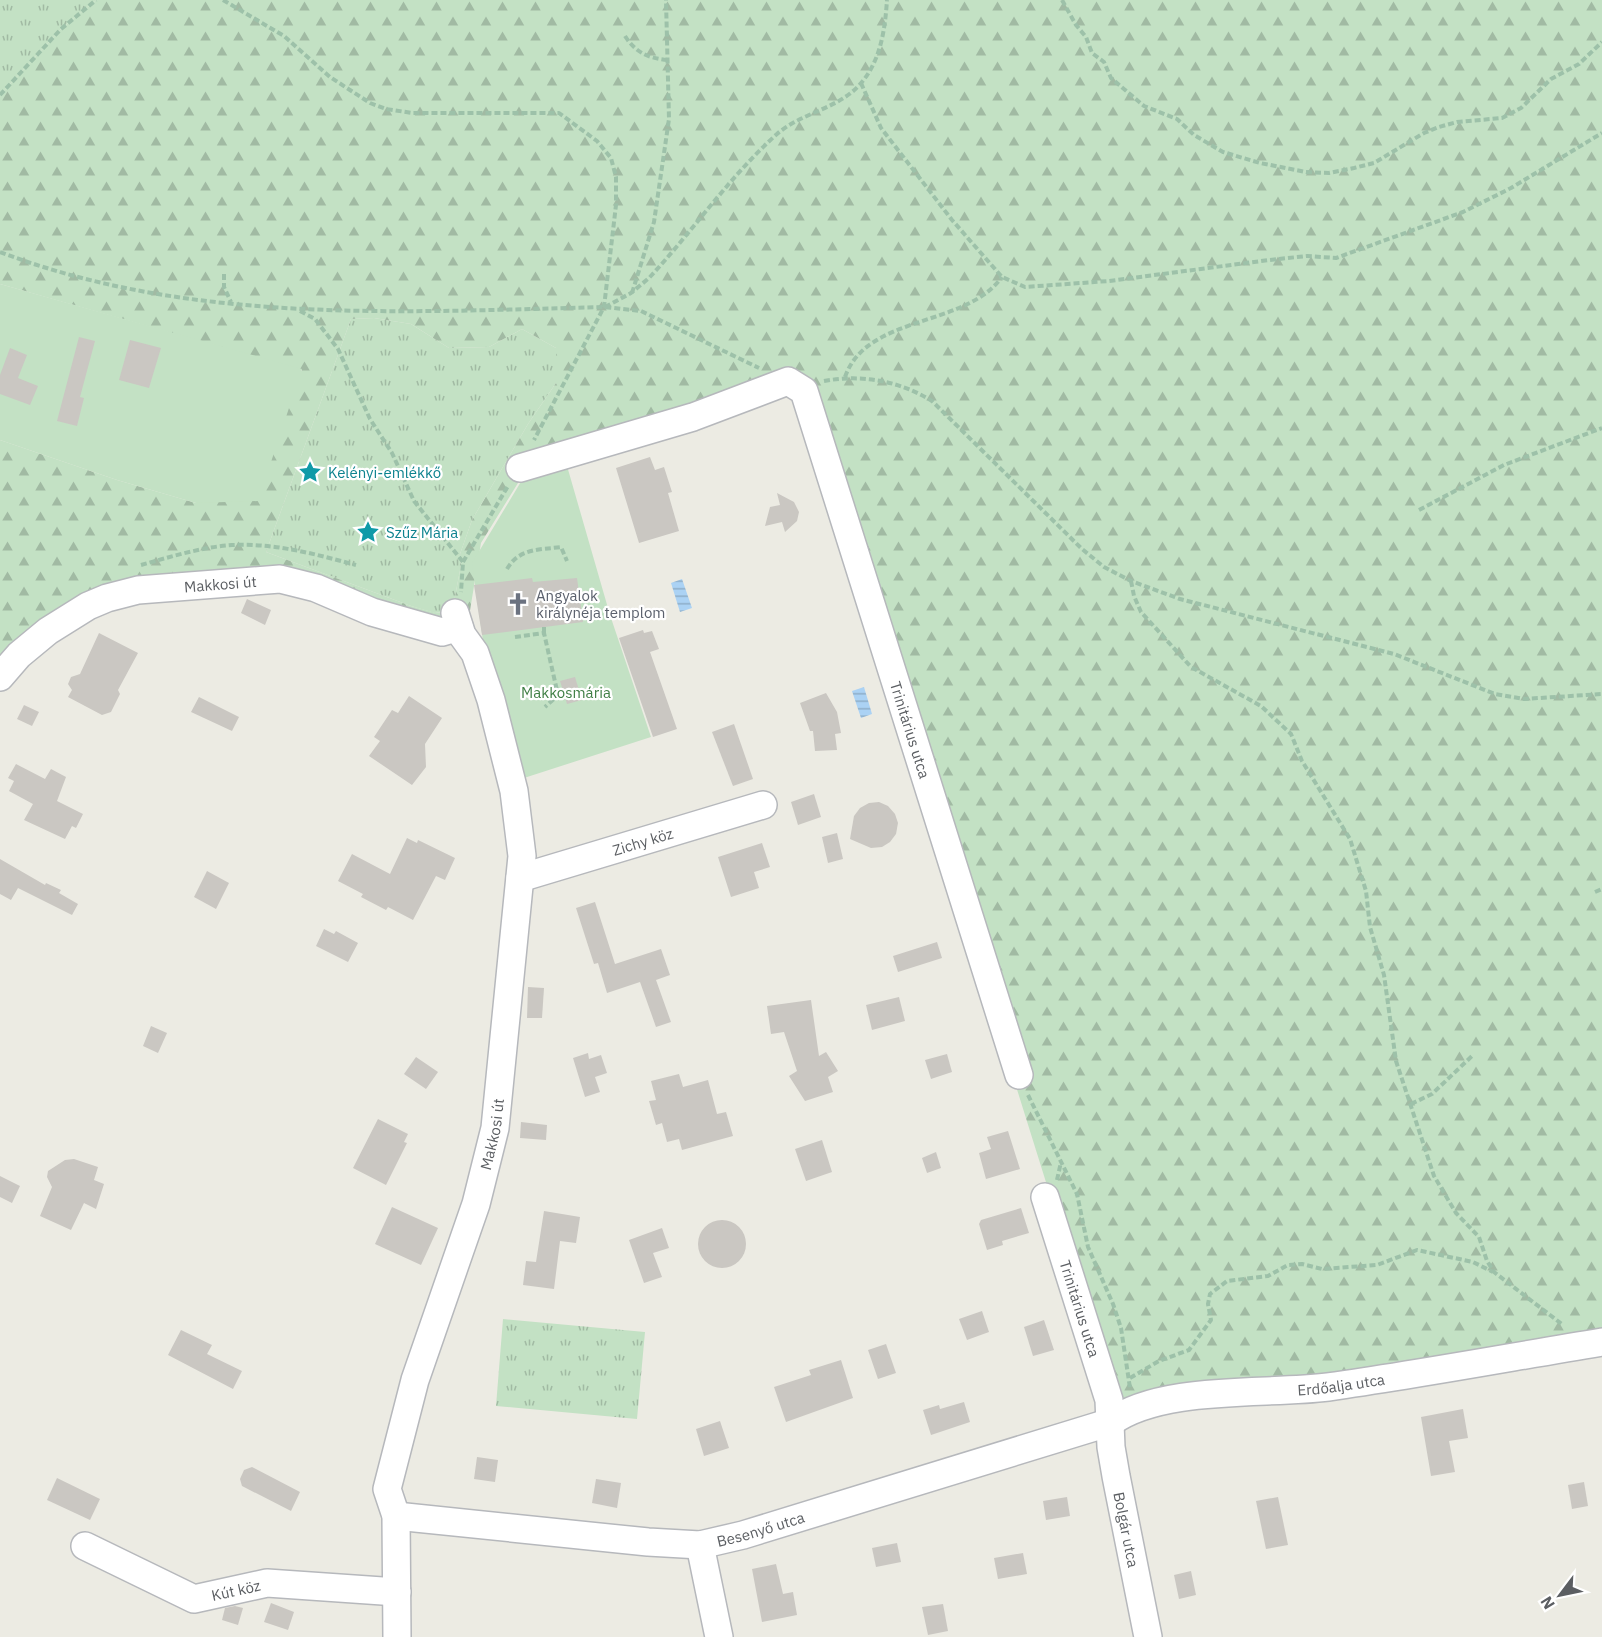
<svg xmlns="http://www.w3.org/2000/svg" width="1602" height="1637" viewBox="0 0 1602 1637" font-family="'IBM Plex Sans',sans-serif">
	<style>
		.grass { fill: url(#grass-tufts) }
		.forest { fill: url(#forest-firs); fill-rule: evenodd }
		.garden { fill: #c3e1c4 }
		.water { fill: url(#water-rules) }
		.building { fill: #cac7c2 }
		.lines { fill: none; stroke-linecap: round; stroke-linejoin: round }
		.minor-casing { stroke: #b6b8bc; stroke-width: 30 }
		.path { stroke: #9dc1a9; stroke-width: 4; stroke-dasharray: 6 3; stroke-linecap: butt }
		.minor { stroke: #fff; stroke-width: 27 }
		.labels { text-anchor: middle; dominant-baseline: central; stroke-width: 4.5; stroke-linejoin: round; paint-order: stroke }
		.culture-label { font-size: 15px; fill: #0d838f; stroke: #fff; text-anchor: start }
		.street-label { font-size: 15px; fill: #5b5e62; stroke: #fff }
		.worship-label { font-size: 15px; fill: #5b616d; stroke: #fff; text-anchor: start }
		.park-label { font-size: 15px; fill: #3f7e44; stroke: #fff }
	</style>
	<defs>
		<pattern id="grass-tufts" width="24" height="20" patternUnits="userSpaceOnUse" patternTransform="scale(1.5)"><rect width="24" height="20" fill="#c3e1c4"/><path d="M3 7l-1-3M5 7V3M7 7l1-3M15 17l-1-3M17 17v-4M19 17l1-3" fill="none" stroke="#a1baa3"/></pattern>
		<pattern id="forest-firs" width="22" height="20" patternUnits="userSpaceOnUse" patternTransform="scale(1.5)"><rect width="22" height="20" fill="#c3e1c4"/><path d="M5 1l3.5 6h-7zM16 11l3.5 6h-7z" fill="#a1baa3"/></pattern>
		<pattern id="water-rules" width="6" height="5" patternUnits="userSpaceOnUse" patternTransform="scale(1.5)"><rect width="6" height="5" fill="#abd2f4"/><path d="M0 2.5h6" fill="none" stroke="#8eaec9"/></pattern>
	</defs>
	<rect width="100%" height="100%" fill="#ecebe3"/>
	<g class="grass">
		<path d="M 0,0 L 96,0 L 61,29 L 0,95 Z"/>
		<path d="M 374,318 L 411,324 L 449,348 L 489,347 L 522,329 L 556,348 L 556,383 L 528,424 L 472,520 L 460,554 L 461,565 L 454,602 L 443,612 L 435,613 L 411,606 L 266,552 L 351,319 Z"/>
		<path d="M 503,1319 L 645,1332 L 637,1419 L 496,1406 Z"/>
	</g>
	<path class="forest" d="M 96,0 L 1602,0 L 1602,1342 L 1123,1413 L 1050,1195 L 799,392 L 526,470 L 481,543 L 467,629 L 289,572 L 137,584 L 0,665 L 0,440 L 117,480 L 196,503 L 302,370 L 0,284 L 0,95 L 61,29 ZM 374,318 L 411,324 L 449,348 L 489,347 L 522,329 L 556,348 L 556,383 L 528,424 L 472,520 L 460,554 L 461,565 L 454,602 L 443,612 L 436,613 L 411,606 L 266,552 L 351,319 Z"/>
	<g class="garden">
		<path d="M 0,284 L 302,369 L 258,501 L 196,503 L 117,480 L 0,440 Z"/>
		<path d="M 565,459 L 610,615 L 651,737 L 524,778 L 485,655 L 472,563 L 528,470 Z"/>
	</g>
	<g class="water">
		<path d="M 682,579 L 692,608 L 680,612 L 671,583 Z"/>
		<path d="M 864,687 L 872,714 L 861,718 L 852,691 Z"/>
	</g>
	<g class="building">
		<path d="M 79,337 L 95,341 L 80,397 L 84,398 L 77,426 L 57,421 Z"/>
		<path d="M 130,340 L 161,348 L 149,388 L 119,380 Z"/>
		<path d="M 10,348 L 27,355 L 18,378 L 38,386 L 30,405 L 0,394 L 0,375 Z"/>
		<path d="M 650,457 L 655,470 L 664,467 L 672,492 L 668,493 L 679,531 L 639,543 L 616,468 Z"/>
		<path d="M 777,493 L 794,502 L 799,512 L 797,521 L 785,532 L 782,522 L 765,526 L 770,507 L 780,505 Z"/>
		<path d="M 532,578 L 533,582 L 577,578 L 583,622 L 482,635 L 474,585 Z"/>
		<path d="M 247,599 L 271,610 L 265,625 L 241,613 Z"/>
		<path d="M 643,630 L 644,633 L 652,631 L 659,649 L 650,652 L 677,729 L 653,737 L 619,638 Z"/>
		<path d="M 99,633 L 138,653 L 118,690 L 120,694 L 111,712 L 102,715 L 68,697 L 72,690 L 68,684 L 71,677 L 80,674 Z"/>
		<path d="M 575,677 L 582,700 L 567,704 L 560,681 Z"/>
		<path d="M 826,693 L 837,712 L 841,733 L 835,734 L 837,750 L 815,751 L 813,731 L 810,731 L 800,703 Z"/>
		<path d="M 409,696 L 442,718 L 425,744 L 426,767 L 412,785 L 369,756 L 380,741 L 374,737 L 392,710 L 398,713 Z"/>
		<path d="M 199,697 L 239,717 L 232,731 L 191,712 Z"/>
		<path d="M 24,705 L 39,712 L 32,726 L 17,719 Z"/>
		<path d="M 734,724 L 753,779 L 733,786 L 712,732 Z"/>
		<path d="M 16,764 L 45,779 L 51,769 L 66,777 L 57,801 L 83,814 L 76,828 L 72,826 L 65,839 L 24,820 L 33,804 L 9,791 L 14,781 L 8,778 Z"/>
		<path d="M 814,794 L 821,817 L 798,825 L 791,802 Z"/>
		<path d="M 879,802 L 888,806 L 895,814 L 898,823 L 896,834 L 890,842 L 882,847 L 871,848 L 850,839 L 854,816 L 860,808 L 869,803 Z"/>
		<path d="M 837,833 L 843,859 L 828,863 L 822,837 Z"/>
		<path d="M 407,838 L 417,843 L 418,840 L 455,858 L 445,880 L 436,876 L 413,920 L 388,907 L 386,910 L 361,897 L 363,894 L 338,881 L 352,854 L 390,874 Z"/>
		<path d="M 762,843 L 770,867 L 754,872 L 759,888 L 731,897 L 718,857 Z"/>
		<path d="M 0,859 L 45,885 L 46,883 L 61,890 L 59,893 L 78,904 L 72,915 L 18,888 L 11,900 L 0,894 Z"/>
		<path d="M 207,871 L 229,883 L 216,909 L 194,897 Z"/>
		<path d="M 595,902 L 615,964 L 661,949 L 670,975 L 656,980 L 671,1022 L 656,1027 L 640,982 L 607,993 L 598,963 L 594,964 L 576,908 Z"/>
		<path d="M 324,929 L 334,934 L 336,931 L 358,943 L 348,962 L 316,946 Z"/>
		<path d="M 937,942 L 942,958 L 898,972 L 893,956 Z"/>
		<path d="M 528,987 L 544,988 L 542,1018 L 527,1018 Z"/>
		<path d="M 899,997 L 905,1021 L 872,1030 L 866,1005 Z"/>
		<path d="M 811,1000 L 819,1056 L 826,1052 L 838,1071 L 828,1077 L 833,1092 L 805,1101 L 789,1076 L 797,1071 L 784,1032 L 771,1034 L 767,1006 Z"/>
		<path d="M 151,1026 L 167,1033 L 158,1053 L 143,1046 Z"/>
		<path d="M 588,1053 L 589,1059 L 601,1055 L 607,1073 L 595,1077 L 600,1092 L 585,1097 L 573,1058 Z"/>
		<path d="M 947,1054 L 952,1072 L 931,1079 L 925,1060 Z"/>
		<path d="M 416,1057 L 438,1072 L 426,1089 L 404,1074 Z"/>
		<path d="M 679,1074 L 683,1087 L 708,1080 L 717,1114 L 726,1112 L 733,1136 L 682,1150 L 679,1139 L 667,1142 L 662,1123 L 656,1125 L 649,1101 L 656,1100 L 651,1081 Z"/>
		<path d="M 378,1119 L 408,1134 L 404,1142 L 407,1143 L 386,1185 L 353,1168 Z"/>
		<path d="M 521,1122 L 547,1125 L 546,1140 L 520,1138 Z"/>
		<path d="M 1008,1131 L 1020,1169 L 986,1179 L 979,1153 L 991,1149 L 987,1137 Z"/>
		<path d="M 822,1140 L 832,1172 L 806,1181 L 795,1149 Z"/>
		<path d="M 936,1152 L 941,1168 L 927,1173 L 922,1158 Z"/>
		<path d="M 74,1159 L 98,1167 L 94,1180 L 104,1184 L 96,1209 L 84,1203 L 71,1230 L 40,1216 L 52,1187 L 47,1177 L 48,1171 L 65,1160 Z"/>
		<path d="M 0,1176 L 20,1186 L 12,1203 L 0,1197 Z"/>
		<path d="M 392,1207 L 438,1228 L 421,1265 L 375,1244 Z"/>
		<path d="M 1021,1208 L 1029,1233 L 1002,1241 L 1003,1245 L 987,1250 L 979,1224 L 981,1220 Z"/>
		<path d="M 544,1211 L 580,1217 L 576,1243 L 560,1241 L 554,1289 L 523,1285 L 526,1261 L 536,1262 Z"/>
		<circle cx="722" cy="1244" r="24"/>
		<path d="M 662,1228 L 669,1248 L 653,1253 L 662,1277 L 644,1283 L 629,1240 Z"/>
		<path d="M 982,1311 L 989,1332 L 967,1340 L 959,1319 Z"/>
		<path d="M 1044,1320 L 1054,1350 L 1033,1356 L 1024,1327 Z"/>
		<path d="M 181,1330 L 212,1345 L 207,1354 L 242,1371 L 233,1389 L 168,1355 Z"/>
		<path d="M 886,1344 L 896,1373 L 878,1379 L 868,1350 Z"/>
		<path d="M 841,1360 L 853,1398 L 786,1422 L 774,1387 L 811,1375 L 809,1370 Z"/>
		<path d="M 964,1402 L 970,1422 L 931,1435 L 923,1410 L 939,1405 L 940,1409 Z"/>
		<path d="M 1463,1409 L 1468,1438 L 1449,1441 L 1455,1472 L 1431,1476 L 1421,1417 Z"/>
		<path d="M 720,1421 L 729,1448 L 704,1456 L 696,1429 Z"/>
		<path d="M 477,1457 L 498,1460 L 495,1482 L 474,1479 Z"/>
		<path d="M 252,1467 L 300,1492 L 291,1511 L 242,1486 L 240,1479 L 244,1470 Z"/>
		<path d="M 57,1478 L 100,1499 L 90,1520 L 47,1500 Z"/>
		<path d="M 596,1479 L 621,1483 L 617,1508 L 592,1503 Z"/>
		<path d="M 1584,1482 L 1588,1506 L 1572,1509 L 1568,1485 Z"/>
		<path d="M 1067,1497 L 1070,1516 L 1046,1520 L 1043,1501 Z"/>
		<path d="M 1278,1497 L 1288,1545 L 1266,1549 L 1256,1501 Z"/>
		<path d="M 897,1543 L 901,1562 L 876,1567 L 872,1548 Z"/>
		<path d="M 1023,1553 L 1027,1574 L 998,1579 L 994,1558 Z"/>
		<path d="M 776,1564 L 783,1594 L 793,1592 L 797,1615 L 762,1622 L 752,1569 Z"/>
		<path d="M 1191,1571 L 1196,1595 L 1179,1599 L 1174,1575 Z"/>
		<path d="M 271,1603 L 294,1612 L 288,1630 L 264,1622 Z"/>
		<path d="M 943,1604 L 948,1631 L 928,1635 L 922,1607 Z"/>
		<path d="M 235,1606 L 243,1608 L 238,1625 L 222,1620 L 225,1608 Z"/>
	</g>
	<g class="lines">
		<g class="minor-casing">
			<g id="minor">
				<path id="s1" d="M 520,468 L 693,417 L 788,381 L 804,391 L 1019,1075"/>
				<path id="s2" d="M 0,677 L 19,655 L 48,631 L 88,606 L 107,598 L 138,590 L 280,579 L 316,588 L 372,612 L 442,632 L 459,627"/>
				<path id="s3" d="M 520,878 L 763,805"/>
				<path id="s4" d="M 1045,1197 L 1109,1400 L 1111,1447 L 1116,1476 L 1148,1637"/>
				<path id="s5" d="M 396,1516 L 648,1542 L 700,1545 L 743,1535 L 1111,1422 C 1162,1385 1265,1395 1328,1387 C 1420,1374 1511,1357 1602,1342"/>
				<path d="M 700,1545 L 719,1637"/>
				<path id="s6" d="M 85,1546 L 194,1599 L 267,1583 L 397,1592"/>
				<path id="s7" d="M 397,1637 L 396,1516 L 387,1489 L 415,1380 L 476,1204 L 495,1128 L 522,856 L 514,791 L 491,700 L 475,653 L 462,635 L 455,613"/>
			</g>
		</g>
		<g class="path">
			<path d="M 223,0 L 284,36 L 330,77 L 370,103 L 386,109 L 412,113 L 559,113 L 597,141 L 611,158 L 616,177 L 616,205 L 604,307 L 534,440"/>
			<path d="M 1062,0 L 1076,25 L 1086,37 L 1092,53 L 1104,62 L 1111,78 L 1144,106 L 1177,119 L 1194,135 L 1223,152 L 1260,163 L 1306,172 L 1329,173 L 1354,168 L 1374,163 L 1424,133 L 1439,127 L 1457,122 L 1502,118 L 1521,108 L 1551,79 L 1579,64 L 1602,42"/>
			<path d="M 625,36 C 636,53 648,58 668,60"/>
			<path d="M 861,83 L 881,128 L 952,220 L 1002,277 L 1025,287 L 1109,281 L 1269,260 L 1307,256 L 1336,258 L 1463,212 L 1511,188 L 1602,133"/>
			<path d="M 0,95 L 61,29 L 96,0"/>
			<path d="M 0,252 C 191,325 404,312 604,307 L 641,311 L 759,368"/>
			<path d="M 224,274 L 224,287 L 231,302"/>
			<path d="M 632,293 L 654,222 L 669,119 L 666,0"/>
			<path d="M 605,307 L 631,293 L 649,278 C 692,232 730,176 777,134 C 802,112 840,109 862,82 C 881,59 885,29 887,0"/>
			<path d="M 300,311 L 315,319 L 338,349 L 370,419 L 392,453 L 414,501 L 463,562 L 461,592"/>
			<path d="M 845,377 C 867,314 965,328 1002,277"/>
			<path d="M 824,381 C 862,374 900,381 932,401 L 1082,549 L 1104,567 L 1131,581 L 1180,599 L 1394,654 L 1495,694 L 1524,699 L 1602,694"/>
			<path d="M 1419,510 L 1504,465 L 1602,428"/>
			<path d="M 463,562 L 508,486"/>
			<path d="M 141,565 C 170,557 202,547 232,545 C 275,543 315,554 356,565"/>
			<path d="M 507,569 C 519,548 539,550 561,547 L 567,561"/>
			<path d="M 1131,581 L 1134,596 L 1141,612 L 1191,667 L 1261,706 L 1291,734 L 1302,761 L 1350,839 L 1366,891 L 1370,927 L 1384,975 L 1396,1061 L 1434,1176 L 1456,1213 L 1479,1237 L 1487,1261 L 1494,1272 L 1563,1325"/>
			<path d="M 544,627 L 544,633"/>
			<path d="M 515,637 L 544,633 L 558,695 L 545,707"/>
			<path d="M 1595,892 L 1602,889"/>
			<path d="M 1028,1095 L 1077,1194 L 1088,1247 L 1113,1304 L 1121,1328 L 1130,1388"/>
			<path d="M 1411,1104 L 1432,1094 L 1472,1056"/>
			<path d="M 1057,1180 L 1061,1162"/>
			<path d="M 1130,1378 L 1159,1361 L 1189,1350 L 1211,1320 L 1208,1304 L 1210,1294 L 1227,1281 L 1268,1276 L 1288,1265 L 1302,1264 L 1322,1269 L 1377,1265 L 1417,1250 L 1473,1262 L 1493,1272"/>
		</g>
		<use href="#minor" class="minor"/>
	</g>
	<defs>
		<g id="sight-bare" transform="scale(1.8)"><path d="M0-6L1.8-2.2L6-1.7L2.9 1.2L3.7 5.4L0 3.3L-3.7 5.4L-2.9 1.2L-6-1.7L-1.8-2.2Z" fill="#0f9aa8" stroke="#fff" stroke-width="2.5" paint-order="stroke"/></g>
		<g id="church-bare" transform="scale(1.8)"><path d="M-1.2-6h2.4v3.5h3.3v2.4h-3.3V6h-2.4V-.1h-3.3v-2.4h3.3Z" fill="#6b7280" stroke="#fff" stroke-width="2.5" paint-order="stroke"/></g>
	</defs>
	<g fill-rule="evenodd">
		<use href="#sight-bare" x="310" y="472"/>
		<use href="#sight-bare" x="368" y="532"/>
		<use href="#church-bare" x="518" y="604"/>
	</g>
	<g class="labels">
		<g class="culture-label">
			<text x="328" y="472">Kelényi-emlékkő</text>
			<text x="386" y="532">Szűz Mária</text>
		</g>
		<g class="street-label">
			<text stroke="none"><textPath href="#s2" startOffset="249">Makkosi út</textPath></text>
			<text stroke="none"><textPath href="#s1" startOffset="656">Trinitárius utca</textPath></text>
			<text stroke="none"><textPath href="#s3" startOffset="128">Zichy köz</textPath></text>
			<text stroke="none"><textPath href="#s7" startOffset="520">Makkosi út</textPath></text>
			<text stroke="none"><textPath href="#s4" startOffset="117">Trinitárius utca</textPath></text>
			<text stroke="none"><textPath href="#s5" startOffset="970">Erdőalja utca</textPath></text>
			<text stroke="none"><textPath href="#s5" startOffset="368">Besenyő utca</textPath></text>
			<text stroke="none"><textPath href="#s4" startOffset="344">Bolgár utca</textPath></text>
			<text stroke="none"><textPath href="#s6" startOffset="164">Kút köz</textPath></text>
		</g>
		<g class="worship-label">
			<text x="536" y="595">Angyalok<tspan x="536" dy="17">királynéja templom</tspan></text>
		</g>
		<g class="park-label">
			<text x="566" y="692">Makkosmária</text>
		</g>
	</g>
	<g transform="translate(1560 1595) rotate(238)" stroke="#ffffff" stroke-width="4.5" paint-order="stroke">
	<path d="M0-4.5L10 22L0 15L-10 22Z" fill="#5b5e62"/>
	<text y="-9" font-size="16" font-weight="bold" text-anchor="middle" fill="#5b5e62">N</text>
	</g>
</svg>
